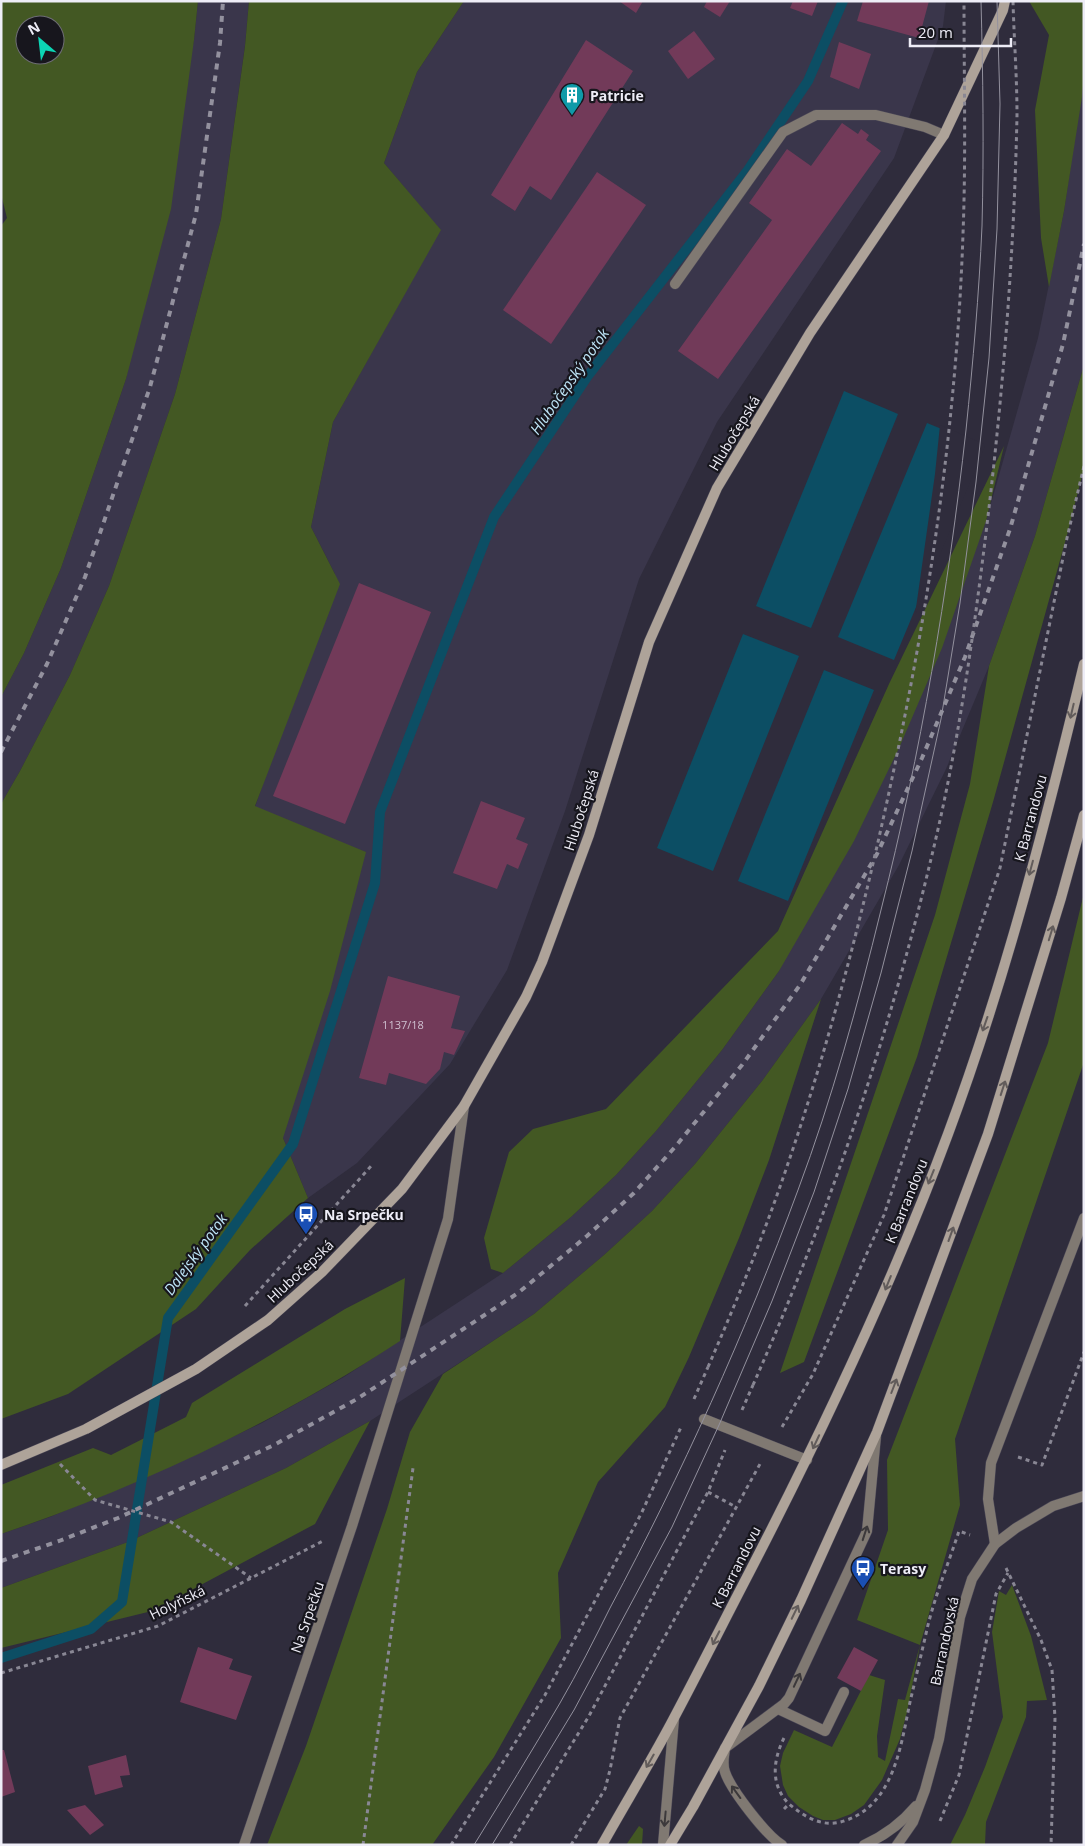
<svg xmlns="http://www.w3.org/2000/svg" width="1085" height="1846" viewBox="0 0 1085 1846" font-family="'Open Sans',sans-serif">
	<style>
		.built { fill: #3a364b }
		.green { fill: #435823; fill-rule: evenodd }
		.water { fill: #0c4e64 }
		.pier { fill: #2f2c3c }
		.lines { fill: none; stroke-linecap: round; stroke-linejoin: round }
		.stream { stroke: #0c4e64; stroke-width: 10 }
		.building { fill: #723a59 }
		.lane-casing { stroke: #4a4756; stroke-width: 11 }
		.street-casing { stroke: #4a4756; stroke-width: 11 }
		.secondary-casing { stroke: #4a4756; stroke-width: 11 }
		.path { stroke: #898794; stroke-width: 3; stroke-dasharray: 4 4; stroke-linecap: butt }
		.lane { stroke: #807972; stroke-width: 10 }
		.street { stroke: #807972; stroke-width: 10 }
		.secondary { stroke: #aea399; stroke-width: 10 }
		.tram { stroke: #93919e; stroke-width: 1 }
		.rail { stroke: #93919e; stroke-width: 4; stroke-dasharray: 6 6; stroke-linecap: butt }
		.path-bridge { stroke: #898794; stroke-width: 3; stroke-dasharray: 4 4; stroke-linecap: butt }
		.oneway { stroke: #625c5b }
		.oneway2 { stroke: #3c393b }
		.labels { text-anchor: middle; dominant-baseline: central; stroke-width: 4.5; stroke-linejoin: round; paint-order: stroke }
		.number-label { font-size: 11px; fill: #cfc0d0 }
		.poi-label { font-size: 14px; font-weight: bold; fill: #eeedf7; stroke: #17161d; text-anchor: start }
		.street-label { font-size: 14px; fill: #eeedf7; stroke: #17161d }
		.water-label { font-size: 15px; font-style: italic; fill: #bfe6f8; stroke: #17161d }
	</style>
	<rect width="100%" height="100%" fill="#2f2c3c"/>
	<g class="built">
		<path d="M 198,1 L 249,1 L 245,45 L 221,219 L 175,394 L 109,586 L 70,675 L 20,771 L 1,804 L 1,697 L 24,653 L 61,568 L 126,379 L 194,40 Z"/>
		<path d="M 464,1 L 946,1 L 943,26 L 894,158 L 717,422 L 639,579 L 565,811 L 507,970 L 450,1064 L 357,1163 L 308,1198 L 283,1138 L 255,807 L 335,574 L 311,527 L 333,422 L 440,230 L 384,163 L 417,72 Z"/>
		<path d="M 1084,75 L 1084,365 L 1035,536 L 989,666 L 946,769 L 899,865 L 821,999 L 762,1081 L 695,1164 L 652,1211 L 604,1255 L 534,1314 L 370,1421 L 286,1468 L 128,1542 L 1,1588 L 1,1534 L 50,1517 L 175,1464 L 262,1423 L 344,1377 L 503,1273 L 571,1217 L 616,1175 L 656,1131 L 722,1050 L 779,971 L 986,521 L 1038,338 L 1064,211 Z"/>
	</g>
	<g class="green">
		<path d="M 1,1 L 198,1 L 194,40 L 171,209 L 126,379 L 61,568 L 24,653 L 1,697 L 1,226 L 7,218 L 1,194 ZM 25,25 L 55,25 L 55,55 L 25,55 Z"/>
		<path d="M 249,1 L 464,1 L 417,72 L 384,163 L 441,230 L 333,422 L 311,527 L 340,584 L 255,806 L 366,852 L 330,991 L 283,1138 L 308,1198 L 250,1250 L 196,1309 L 68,1394 L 1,1419 L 1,804 L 20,771 L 70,675 L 109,586 L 175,394 L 221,219 L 245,46 Z"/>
		<path d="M 1029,1 L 1084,1 L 1084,75 L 1082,97 L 1064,211 L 1049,287 L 1041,238 L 1035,110 L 1049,35 Z"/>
		<path d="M 1084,365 L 1084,468 L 1067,535 L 993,802 L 917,1057 L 804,1362 L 780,1373 L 935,915 L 970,784 L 989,666 L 1035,536 Z"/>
		<path d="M 1004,446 L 986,521 L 942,648 L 899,748 L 854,841 L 779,971 L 722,1050 L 656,1131 L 616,1175 L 571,1217 L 503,1273 L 491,1269 L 484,1238 L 509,1152 L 533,1129 L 606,1109 L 778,931 L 889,684 Z"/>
		<path d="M 1084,893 L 1084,1062 L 955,1439 L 960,1505 L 920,1645 L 907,1712 L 900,1739 L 882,1780 L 864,1805 L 851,1814 L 835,1820 L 823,1820 L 813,1816 L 799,1807 L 788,1796 L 783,1785 L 780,1766 L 783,1753 L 794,1730 L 832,1747 L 869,1675 L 885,1680 L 877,1736 L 878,1757 L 885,1761 L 898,1699 L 905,1700 L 920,1645 L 857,1620 L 888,1530 L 887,1460 L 1048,1043 Z"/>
		<path d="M 821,999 L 769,1160 L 739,1238 L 689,1357 L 665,1407 L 598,1482 L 558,1573 L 561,1638 L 494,1757 L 432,1845 L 267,1845 L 306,1746 L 387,1509 L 410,1432 L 443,1374 L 534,1314 L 604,1255 L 652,1211 L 695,1164 L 762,1081 Z"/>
		<path d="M 405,1278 L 400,1341 C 276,1422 142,1486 1,1534 L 1,1485 L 93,1448 L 111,1455 L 186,1417 L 192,1403 L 345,1309 Z"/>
		<path d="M 370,1421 L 315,1524 L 152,1611 L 1,1648 L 1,1588 L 128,1542 L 286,1468 Z"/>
		<path d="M 1012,1585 L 1031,1636 L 1047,1700 L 1027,1701 L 1026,1717 L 986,1822 L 985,1845 L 950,1845 L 965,1815 L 985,1767 L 1003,1717 L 992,1632 L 999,1591 L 1006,1595 Z"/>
		<path d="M 639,1826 L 643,1829 L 642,1845 L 626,1845 Z"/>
	</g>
	<g class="water">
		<path d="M 844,391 L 898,414 L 811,628 L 756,606 Z"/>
		<path d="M 927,423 L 983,446 L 894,660 L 838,637 Z"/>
		<path d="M 743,634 L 799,656 L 713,871 L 657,848 Z"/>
		<path d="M 824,670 L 874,690 L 788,901 L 738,881 Z"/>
	</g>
	<path class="pier" d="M 940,425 L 984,444 L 985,446 L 915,615 L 935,474 Z"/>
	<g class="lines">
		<path class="stream" d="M 1,1658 L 91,1629 L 122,1602 L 168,1318 L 293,1144 L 375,883 L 380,812 L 494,517 L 587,377 L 748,170 L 808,81 L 843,1"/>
	</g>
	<g class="building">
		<path d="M 619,1 L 643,1 L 636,13 Z"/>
		<path d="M 707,1 L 730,1 L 720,17 L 704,7 Z"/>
		<path d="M 793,1 L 818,1 L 812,16 L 790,8 Z"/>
		<path d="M 863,1 L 929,1 L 919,38 L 857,21 Z"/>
		<path d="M 694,31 L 715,59 L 688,79 L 668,51 Z"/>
		<path d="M 586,40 L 633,71 L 551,200 L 530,186 L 515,211 L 491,195 Z"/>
		<path d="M 839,42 L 871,54 L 859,89 L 830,77 Z"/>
		<path d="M 842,123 L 858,134 L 861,129 L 869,135 L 866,140 L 881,151 L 718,379 L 678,351 L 772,220 L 749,203 L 787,149 L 811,166 Z"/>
		<path d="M 597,172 L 646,205 L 551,344 L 503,310 Z"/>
		<path d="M 359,583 L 431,612 L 345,824 L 273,796 Z"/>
		<path d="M 481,801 L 525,818 L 516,839 L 528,844 L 518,869 L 507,864 L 497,889 L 453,873 Z"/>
		<path d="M 388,976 L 460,996 L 451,1028 L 465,1031 L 454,1055 L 444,1052 L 440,1069 L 426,1084 L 389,1073 L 386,1085 L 359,1078 Z"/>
		<path d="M 198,1647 L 233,1659 L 229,1669 L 252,1676 L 236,1720 L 180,1702 Z"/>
		<path d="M 854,1647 L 878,1660 L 861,1691 L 837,1678 Z"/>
		<path d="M 1,1750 L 4,1750 L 15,1792 L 1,1797 Z"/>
		<path d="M 126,1755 L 130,1775 L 120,1776 L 123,1787 L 95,1795 L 88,1766 Z"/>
		<path d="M 85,1805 L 104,1825 L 90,1835 L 67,1810 Z"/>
	</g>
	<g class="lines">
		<g class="lane-casing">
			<g id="lane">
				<path d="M 675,284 L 783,132 L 816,115 L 876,115 L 925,127 L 944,135"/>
				<path d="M 704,1419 L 807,1460"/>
				<path d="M 995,1544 L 988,1499 L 991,1463 L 1084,1218"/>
				<path d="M 778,1709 L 825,1731 L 844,1692"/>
				<path d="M 725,1748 L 784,1704 L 789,1698 L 867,1531 L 876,1436"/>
			</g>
		</g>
		<g class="street-casing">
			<g id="street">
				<path d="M 725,1749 C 724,1757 722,1764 725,1772 C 731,1790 766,1835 782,1845"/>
				<path d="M 244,1845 L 352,1526 L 448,1219 L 464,1106"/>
				<path d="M 663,1845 L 674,1719"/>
				<path d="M 864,1845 C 884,1836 901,1824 916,1806"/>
				<path d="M 897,1845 L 913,1822 L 925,1790 L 939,1739 L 960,1617 L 972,1579 L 995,1544 L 1016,1528 L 1053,1506 L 1084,1496"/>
			</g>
		</g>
		<g class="secondary-casing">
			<g id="secondary">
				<path d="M 1,1465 L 86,1429 L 196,1369 L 268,1320 L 322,1272 L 402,1189 L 464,1106 L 526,997 L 542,962 L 589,835 L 649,642 L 717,488 L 810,333 L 944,135 L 1003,10 L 1005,1"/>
				<path d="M 602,1845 C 626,1802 652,1760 675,1716 C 700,1669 724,1621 749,1573 C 823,1430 892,1285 948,1134 C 1005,981 1046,822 1084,664"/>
				<path d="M 670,1845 L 693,1807 L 759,1686 L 801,1600 L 877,1432 L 988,1134 L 1061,898 L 1084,815"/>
			</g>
		</g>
		<g class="path">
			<path d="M 245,1306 L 373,1164"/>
			<path d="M 694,1399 L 708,1367"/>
			<path d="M 742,1410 L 753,1385"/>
			<path d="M 782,1427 L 813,1374 L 884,1215 L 1000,868 L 1067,538 L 1084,466"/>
			<path d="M 1018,1457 L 1042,1465 L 1084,1352"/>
			<path d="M 60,1464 L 95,1500 L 171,1522 L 251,1578"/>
			<path d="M 708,1492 L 736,1507"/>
			<path d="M 1006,1568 L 1041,1640 L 1052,1670 L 1055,1718 L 1051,1845"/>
			<path d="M 1,1673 L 158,1626 L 323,1541"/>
			<path d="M 784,1738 C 773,1760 770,1785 789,1804"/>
			<path d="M 784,1809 L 789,1804 C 806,1818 824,1829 847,1820 C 894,1803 901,1745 910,1702 C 916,1677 922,1651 928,1625 C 936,1593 949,1562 959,1531 L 970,1535"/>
			<path d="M 940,1821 L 959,1775 L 996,1594 L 1008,1573"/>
			<path d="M 363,1845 L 413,1468"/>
			<path d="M 451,1845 L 545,1695 L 642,1512 L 682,1425"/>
			<path d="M 510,1845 L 589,1716 L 708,1492 L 725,1450"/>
			<path d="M 571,1845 L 605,1789 L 610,1770 L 620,1718 L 760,1464"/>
		</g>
		<use href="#lane" class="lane"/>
		<use href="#street" class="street"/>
		<use href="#secondary" class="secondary"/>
		<g class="tram">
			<path d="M 474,1845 C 503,1798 532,1751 560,1703 C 578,1672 594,1640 610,1608 C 682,1473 745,1334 798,1190 C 832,1099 858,1004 881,910 C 921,752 948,592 966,430 C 973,362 979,294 982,226 C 984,151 983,76 981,1"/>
			<path d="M 492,1845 L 574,1710 L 672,1527 L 719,1425 L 772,1301 L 814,1192 L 848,1089 L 881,973 L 912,851 L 941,719 L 960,603 L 976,482 L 989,358 L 997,229 L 1000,104 L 997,1"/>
		</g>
		<g class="rail">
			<path d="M 1,752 L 47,664 L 85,577 L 150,387 L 196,214 L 220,43 L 223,1"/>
			<path d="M 1,1561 L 59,1541 L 118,1518 L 274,1445 L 357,1399 L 518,1293 L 587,1236 L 634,1193 L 675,1147 L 742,1065 L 800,985 L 877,854 L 922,758 L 965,657 L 1010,529 L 1063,344 L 1084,244"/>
		</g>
		<g class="path-bridge">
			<path d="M 708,1367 C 735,1305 761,1242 783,1178 C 830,1043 866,903 895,764 C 932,589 957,411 963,234 C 966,156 964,79 964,1"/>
			<path d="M 753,1385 C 828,1216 888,1039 931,859 C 956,757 971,653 984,549 C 1002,405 1014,260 1017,115 C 1017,77 1014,39 1013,1"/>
		</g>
	</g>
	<defs><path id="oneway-shaft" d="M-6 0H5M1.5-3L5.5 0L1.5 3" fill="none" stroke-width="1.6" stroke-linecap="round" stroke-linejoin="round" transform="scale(1.25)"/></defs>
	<g class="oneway">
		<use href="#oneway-shaft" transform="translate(1072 711) rotate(103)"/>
		<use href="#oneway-shaft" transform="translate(1031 868) rotate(105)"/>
		<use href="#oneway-shaft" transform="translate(1051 933) rotate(-73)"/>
		<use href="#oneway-shaft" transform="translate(985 1024) rotate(109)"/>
		<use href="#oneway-shaft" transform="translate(1003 1088) rotate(-72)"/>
		<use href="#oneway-shaft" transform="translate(931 1177) rotate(112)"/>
		<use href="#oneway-shaft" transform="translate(951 1234) rotate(-70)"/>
		<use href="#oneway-shaft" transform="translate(888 1283) rotate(112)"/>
		<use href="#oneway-shaft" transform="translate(894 1386) rotate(-69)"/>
		<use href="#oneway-shaft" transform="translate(816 1442) rotate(115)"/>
		<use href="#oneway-shaft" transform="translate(795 1612) rotate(-64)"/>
		<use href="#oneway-shaft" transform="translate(716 1638) rotate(117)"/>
		<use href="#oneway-shaft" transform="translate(650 1761) rotate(120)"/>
	</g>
	<g class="oneway2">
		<use href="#oneway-shaft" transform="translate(865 1533) rotate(-72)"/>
		<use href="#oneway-shaft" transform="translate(797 1680) rotate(-65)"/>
		<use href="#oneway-shaft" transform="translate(736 1792) rotate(-126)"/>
		<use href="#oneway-shaft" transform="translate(665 1819) rotate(95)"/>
	</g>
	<defs>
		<g id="building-pin" transform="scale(1.25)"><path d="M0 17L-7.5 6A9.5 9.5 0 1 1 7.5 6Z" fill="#0f9aa8" stroke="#17161d"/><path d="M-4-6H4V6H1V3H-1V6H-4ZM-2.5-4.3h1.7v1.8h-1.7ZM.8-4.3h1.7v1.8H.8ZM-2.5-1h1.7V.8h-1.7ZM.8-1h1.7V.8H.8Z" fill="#fff"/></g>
		<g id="bus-pin" transform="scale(1.25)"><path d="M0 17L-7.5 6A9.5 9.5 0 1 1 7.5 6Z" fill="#1a4fb4" stroke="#17161d"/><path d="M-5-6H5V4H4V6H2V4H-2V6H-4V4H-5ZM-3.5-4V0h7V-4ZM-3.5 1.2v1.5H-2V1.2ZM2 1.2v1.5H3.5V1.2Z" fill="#fff"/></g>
	</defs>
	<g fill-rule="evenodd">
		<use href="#building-pin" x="572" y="95"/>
		<use href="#bus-pin" x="306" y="1214"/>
		<use href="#bus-pin" x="863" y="1568"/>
	</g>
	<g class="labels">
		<g class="number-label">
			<text x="403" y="1024">1137/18</text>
		</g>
		<g class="poi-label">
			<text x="590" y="95">Patricie</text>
			<text x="324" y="1214">Na Srpečku</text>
			<text x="880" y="1568">Terasy</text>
		</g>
		<g class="street-label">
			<text transform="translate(734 433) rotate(-59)">Hlubočepská</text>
			<text transform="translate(581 810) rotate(-72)">Hlubočepská</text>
			<text transform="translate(1030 818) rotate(-75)">K Barrandovu</text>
			<text transform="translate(906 1201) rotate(-68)">K Barrandovu</text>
			<text transform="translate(300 1271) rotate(-43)">Hlubočepská</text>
			<text transform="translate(736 1567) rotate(-63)">K Barrandovu</text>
			<text transform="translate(177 1602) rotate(-26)">Holyňská</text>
			<text transform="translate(307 1617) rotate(-71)">Na Srpečku</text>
			<text transform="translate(944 1641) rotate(-78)">Barrandovská</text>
		</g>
		<g class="water-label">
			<text transform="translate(569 381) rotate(-55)">Hlubočepský potok</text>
			<text transform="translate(195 1254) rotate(-54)">Dalejský potok</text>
		</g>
	</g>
	<rect width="1085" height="1846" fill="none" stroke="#eeedf7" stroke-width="5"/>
	<g transform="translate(40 40) rotate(332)"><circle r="24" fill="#17161d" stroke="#6d6c74"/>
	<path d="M0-4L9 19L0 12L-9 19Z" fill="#0cd5b5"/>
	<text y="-8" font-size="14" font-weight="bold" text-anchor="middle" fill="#eeedf7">N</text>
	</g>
	<path d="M910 38v8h101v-8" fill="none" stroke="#eeedf7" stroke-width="2.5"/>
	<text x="918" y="38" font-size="15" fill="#eeedf7" stroke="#17161d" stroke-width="4" paint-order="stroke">20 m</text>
</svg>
